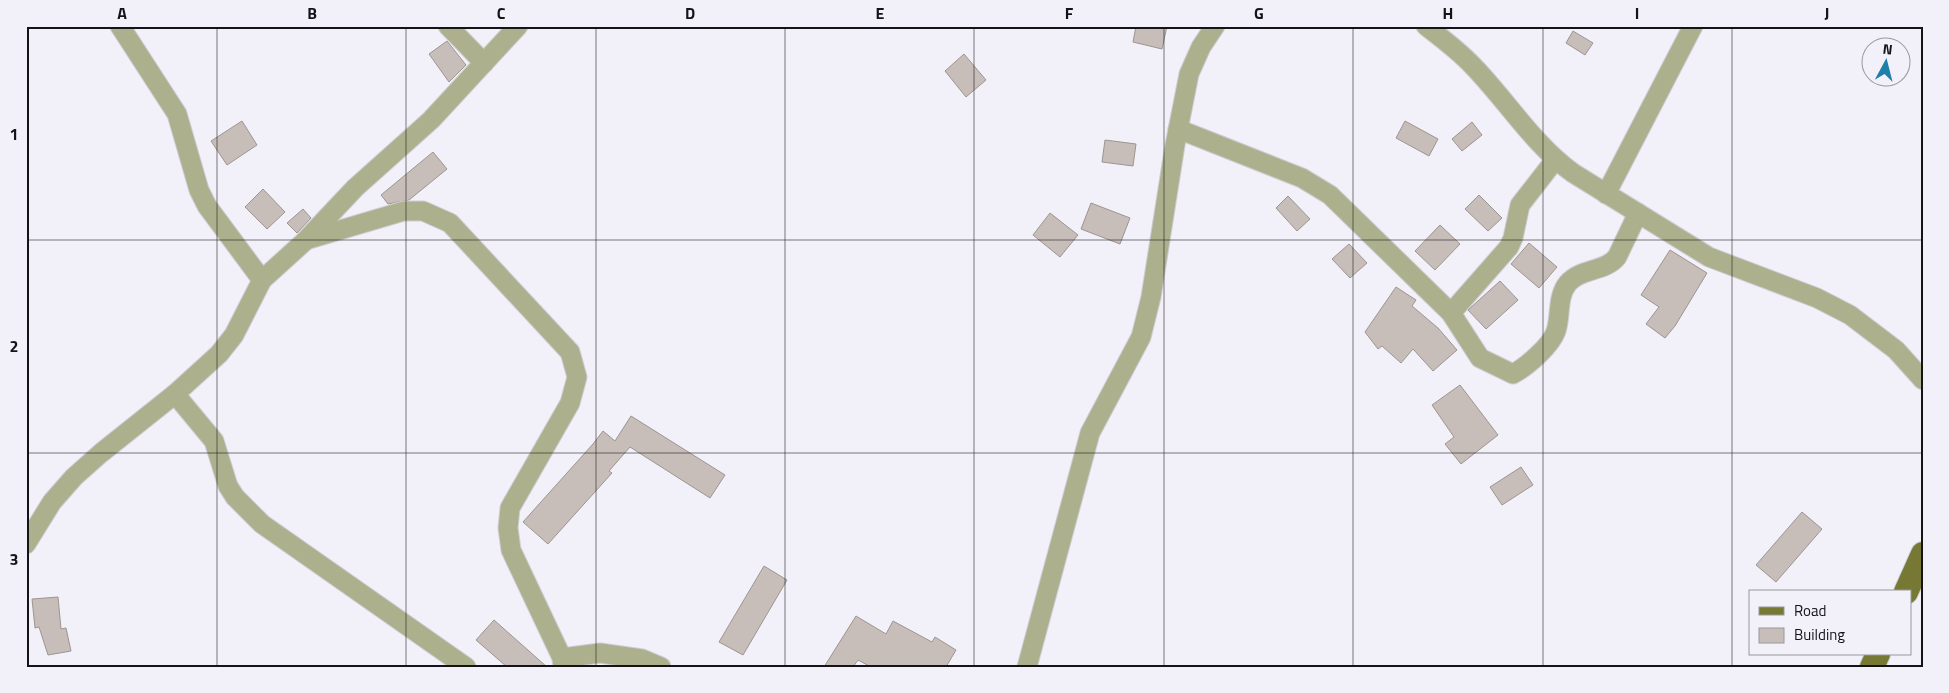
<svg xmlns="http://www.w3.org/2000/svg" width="1949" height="693" viewBox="0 0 1949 693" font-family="'Titillium Web',sans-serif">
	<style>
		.building { fill: #c7bdb9; stroke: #9e9591 }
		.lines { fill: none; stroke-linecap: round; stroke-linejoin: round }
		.minor-casing { stroke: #cecdd5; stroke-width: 21 }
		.major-casing { stroke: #cecdd5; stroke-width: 26 }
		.minor { stroke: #adb08d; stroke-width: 19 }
		.major { stroke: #767833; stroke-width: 24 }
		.grid { fill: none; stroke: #141316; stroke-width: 1; stroke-opacity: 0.55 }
		.neatline { fill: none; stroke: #141316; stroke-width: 2 }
		.grid-label { font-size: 16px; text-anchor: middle; font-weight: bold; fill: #141316 }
	</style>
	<rect width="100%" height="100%" fill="#f2f0f9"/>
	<g class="building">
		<path d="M 1136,26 L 1167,26 L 1162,49 L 1133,42 Z"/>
		<path d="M 1573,31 L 1593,43 L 1585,55 L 1566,43 Z"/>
		<path d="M 447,41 L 466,65 L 449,82 L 429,54 Z"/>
		<path d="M 964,54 L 986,80 L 966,97 L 945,71 Z"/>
		<path d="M 242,121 L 257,145 L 227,165 L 211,141 Z"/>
		<path d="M 1405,121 L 1438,139 L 1429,156 L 1396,138 Z"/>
		<path d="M 1472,122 L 1482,135 L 1462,151 L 1452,139 Z"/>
		<path d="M 1105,140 L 1136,144 L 1133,166 L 1102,162 Z"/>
		<path d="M 433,152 L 447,169 L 409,200 L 388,204 L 381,195 Z"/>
		<path d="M 263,189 L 285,212 L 267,229 L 245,207 Z"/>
		<path d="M 1479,195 L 1502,218 L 1488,231 L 1465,209 Z"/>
		<path d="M 1288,196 L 1310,219 L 1297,231 L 1276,208 Z"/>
		<path d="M 1091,203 L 1130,218 L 1120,244 L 1081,229 Z"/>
		<path d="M 303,209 L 311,218 L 297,233 L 287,223 Z"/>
		<path d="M 1050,213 L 1078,235 L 1060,257 L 1033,235 Z"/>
		<path d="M 1440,225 L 1460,244 L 1435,270 L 1415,251 Z"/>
		<path d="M 1529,243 L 1557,267 L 1539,288 L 1511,264 Z"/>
		<path d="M 1349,244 L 1367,263 L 1350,278 L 1332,259 Z"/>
		<path d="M 1670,250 L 1707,273 L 1675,326 L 1665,338 L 1646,324 L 1659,307 L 1641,295 Z"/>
		<path d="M 1500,281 L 1518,300 L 1486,329 L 1468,310 Z"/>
		<path d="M 1396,287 L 1416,300 L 1412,306 L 1438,328 L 1457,350 L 1433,371 L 1413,349 L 1401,363 L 1382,346 L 1378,349 L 1365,332 Z"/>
		<path d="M 1460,385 L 1498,435 L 1461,464 L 1445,444 L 1454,437 L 1432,405 Z"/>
		<path d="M 631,416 L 725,475 L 710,498 L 630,447 L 609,471 L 612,473 L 548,544 L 523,522 L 593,444 L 603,431 L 615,441 Z"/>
		<path d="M 1521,467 L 1533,485 L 1502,505 L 1490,487 Z"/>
		<path d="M 1802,512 L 1822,529 L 1776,582 L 1756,565 Z"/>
		<path d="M 764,566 L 787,580 L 743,655 L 719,642 Z"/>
		<path d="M 58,597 L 61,629 L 66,628 L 71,651 L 48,655 L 39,627 L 35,628 L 32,599 Z"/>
		<path d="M 856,616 L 886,634 L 893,621 L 932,642 L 935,637 L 956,650 L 946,667 L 871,667 L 858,660 L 853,667 L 824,667 Z"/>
		<path d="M 494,620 L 547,667 L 507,667 L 476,640 Z"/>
	</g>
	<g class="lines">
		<g class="minor-casing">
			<g id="minor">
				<path d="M 120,26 L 177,114 L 199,190 L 207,206 L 262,280"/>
				<path d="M 448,26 L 484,63"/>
				<path d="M 1426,26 C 1443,39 1459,51 1473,66 C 1507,101 1534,145 1573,173 L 1709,257 L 1817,298 L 1850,315 L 1896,350 L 1923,380"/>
				<path d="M 1178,129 L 1302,178 L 1330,195 L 1451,313 L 1480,358 L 1513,374 C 1526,367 1551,346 1556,331 C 1561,316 1557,296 1568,283 C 1581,268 1605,272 1617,257 L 1638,213"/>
				<path d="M 1606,194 L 1693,26"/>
				<path d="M 306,240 L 404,211 L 423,211 L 450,223 L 570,352 L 577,377 L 570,403 L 510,508 L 508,528 L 511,550 L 562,658 L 563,667"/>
				<path d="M 1451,313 L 1509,247 L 1513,238 L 1520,205 L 1555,160"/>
				<path d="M 175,394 L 214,441 L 228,486 L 235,497 L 262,524 L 466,667"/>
				<path d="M 26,544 L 52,502 L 74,477 L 101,453 L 175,394 L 219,354 L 234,335 L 262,280 L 305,241 L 355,188 L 431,120 L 518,26"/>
				<path d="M 562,658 L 600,653 L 642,659 L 661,667"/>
				<path d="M 1027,667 L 1090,433 L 1141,337 L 1151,297 L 1175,145 L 1189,74 L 1201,47 L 1215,26"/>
			</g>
		</g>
		<g class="major-casing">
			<g id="major">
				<path d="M 1906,592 L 1923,554"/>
				<path d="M 1872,667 L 1878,654"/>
			</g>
		</g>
		<use href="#minor" class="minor"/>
		<use href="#major" class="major"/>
	</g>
	<path class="grid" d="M 217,26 L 217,667M 406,26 L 406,667M 596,26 L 596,667M 785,26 L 785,667M 974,26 L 974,667M 1164,26 L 1164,667M 1353,26 L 1353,667M 1543,26 L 1543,667M 1732,26 L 1732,667M 26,240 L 1923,240M 26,453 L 1923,453"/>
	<rect width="1949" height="693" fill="none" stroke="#f2f0f9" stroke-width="55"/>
	<rect x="1749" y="590" width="162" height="65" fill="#f2f0f9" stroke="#99989e"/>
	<rect x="1759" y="607" width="25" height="8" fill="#767833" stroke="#99989e"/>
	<text x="1794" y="616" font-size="15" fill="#141316">Road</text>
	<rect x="1759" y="628" width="25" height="15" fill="#c7bdb9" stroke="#99989e"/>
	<text x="1794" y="640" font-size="15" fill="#141316">Building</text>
	<g transform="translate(1886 62) rotate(7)"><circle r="24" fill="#f2f0f9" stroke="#99989e"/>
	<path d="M0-4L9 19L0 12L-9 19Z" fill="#1d7faa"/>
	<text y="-8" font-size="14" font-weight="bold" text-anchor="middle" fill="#141316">N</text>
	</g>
	<rect x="28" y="28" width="1894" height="638" class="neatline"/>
	<g class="grid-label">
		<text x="122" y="19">A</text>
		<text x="312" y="19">B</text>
		<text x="501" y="19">C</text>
		<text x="690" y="19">D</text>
		<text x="880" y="19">E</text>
		<text x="1069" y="19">F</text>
		<text x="1259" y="19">G</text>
		<text x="1448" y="19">H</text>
		<text x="1637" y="19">I</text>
		<text x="1827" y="19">J</text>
		<text x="14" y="140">1</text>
		<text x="14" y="352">2</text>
		<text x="14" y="565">3</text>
	</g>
</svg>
